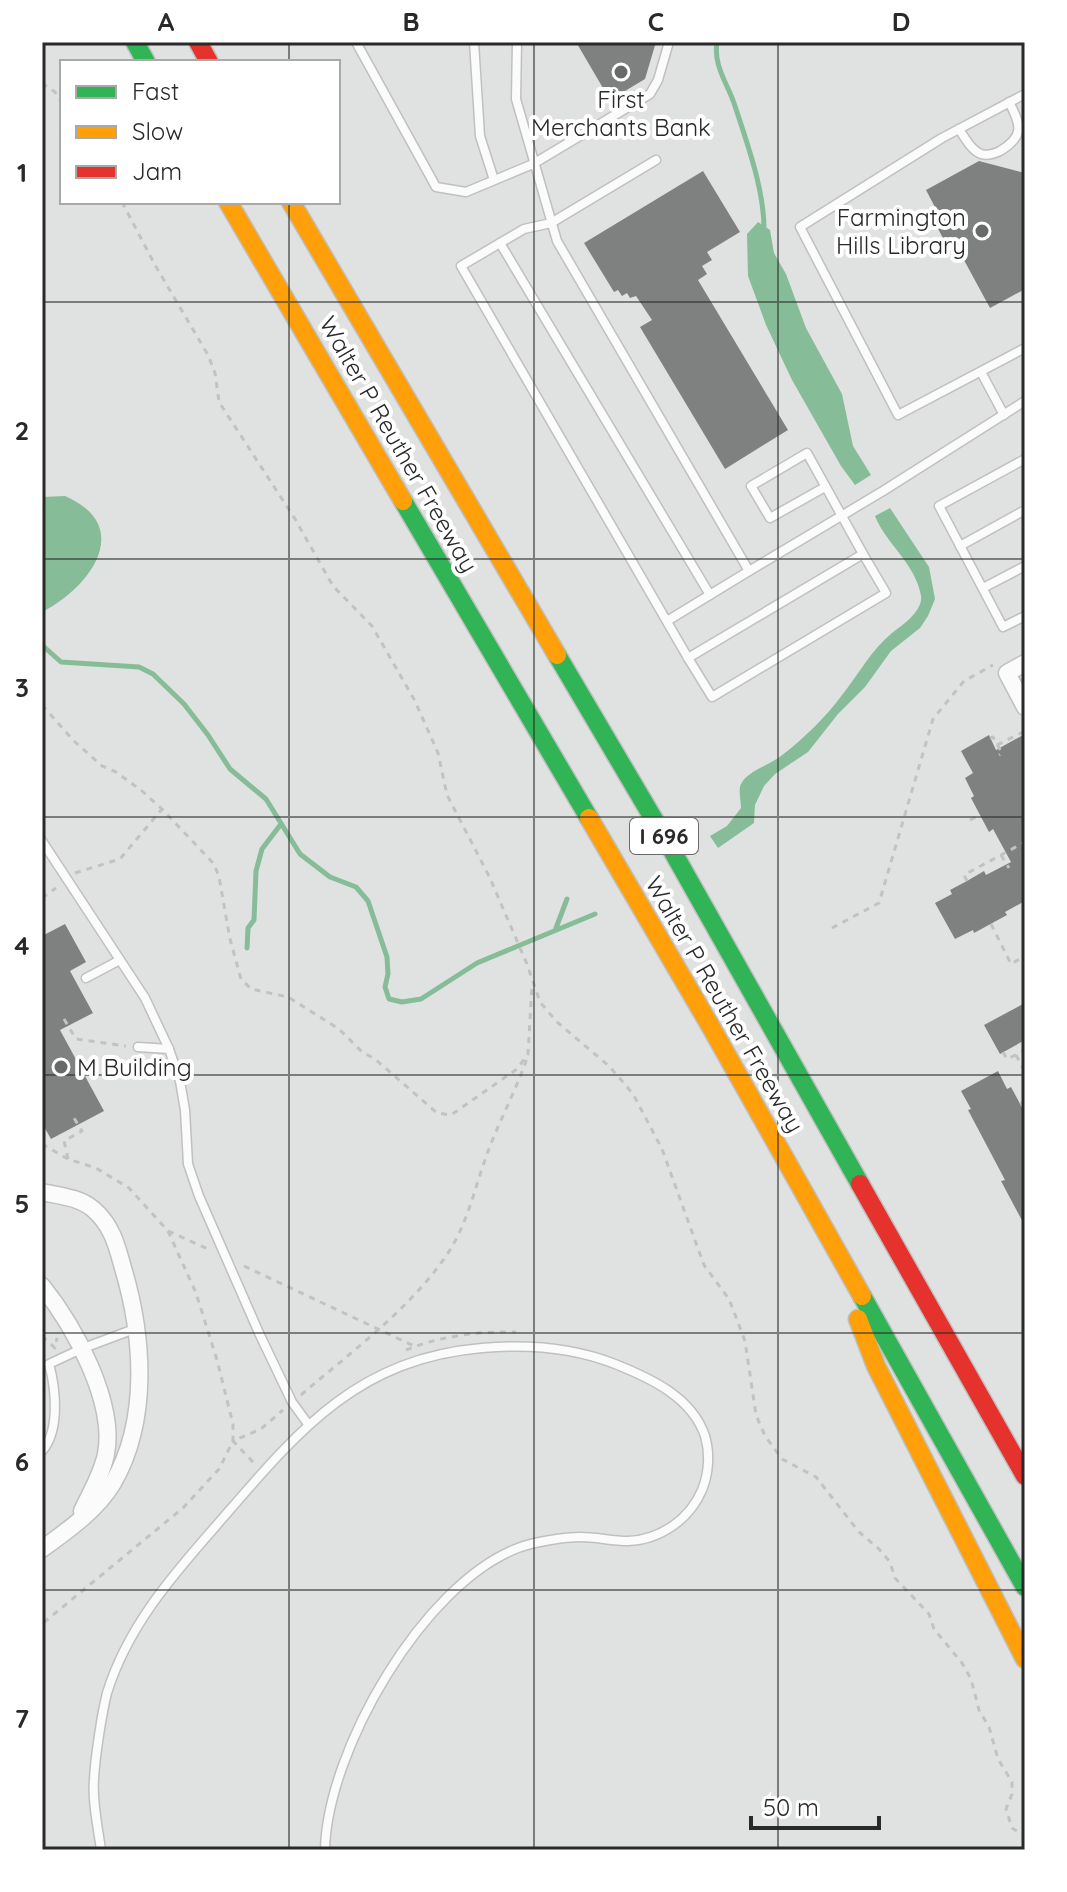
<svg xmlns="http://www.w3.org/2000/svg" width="1067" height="1892" viewBox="0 0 1067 1892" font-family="Quicksand,sans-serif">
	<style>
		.water { fill: #86bd98 }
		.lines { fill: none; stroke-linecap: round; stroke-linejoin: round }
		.stream { stroke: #86bd98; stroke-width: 5 }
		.building { fill: #7f8180 }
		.lane-casing { stroke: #bfc0bf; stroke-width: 11 }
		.street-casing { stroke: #bfc0bf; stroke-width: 19 }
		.fast-casing { stroke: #bfc0bf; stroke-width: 21 }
		.slow-casing { stroke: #bfc0bf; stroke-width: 21 }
		.jam-casing { stroke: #bfc0bf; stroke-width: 21 }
		.path { stroke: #c1c2c1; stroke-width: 3; stroke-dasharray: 6 6; stroke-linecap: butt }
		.lane { stroke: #fafbfa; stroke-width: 8 }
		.street { stroke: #fafbfa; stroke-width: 16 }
		.fast { stroke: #30b455; stroke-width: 18 }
		.slow { stroke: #ff9f0a; stroke-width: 18 }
		.jam { stroke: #e5322d; stroke-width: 18 }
		.grid { fill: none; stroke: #282928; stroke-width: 2; stroke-opacity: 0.55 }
		.poi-dot { fill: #686a69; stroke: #fff; stroke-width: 3 }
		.labels { text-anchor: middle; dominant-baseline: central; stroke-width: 8; stroke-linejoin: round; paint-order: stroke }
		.shield { fill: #fff; stroke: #686968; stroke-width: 2 }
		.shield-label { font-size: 22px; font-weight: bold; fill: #282928 }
		.poi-label { font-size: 24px; fill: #282928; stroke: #fff }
		.street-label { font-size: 24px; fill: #282928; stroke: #fff }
		.neatline { fill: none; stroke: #282928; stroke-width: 3 }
		.grid-label { font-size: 26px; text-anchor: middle; font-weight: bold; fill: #282928 }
	</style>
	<rect width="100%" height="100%" fill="#e0e2e1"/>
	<g class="water">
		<path d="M 758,222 L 770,230 L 774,253 L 786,274 L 806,328 L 842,394 L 853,446 L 871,475 L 855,485 L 841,466 L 792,380 L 766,325 L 748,276 L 747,234 Z"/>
		<path d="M 65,496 C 136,527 89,588 42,612 L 42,497 Z"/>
		<path d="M 890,508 L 929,567 L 935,599 L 928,616 L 920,628 L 891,651 L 865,687 L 838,714 L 808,752 L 775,774 L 764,786 L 755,805 L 754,823 L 718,848 L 710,836 L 727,826 L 741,808 C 741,801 738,790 741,784 C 747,771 770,765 781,756 C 803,739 826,717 842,695 C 859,674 871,650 892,633 C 903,625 923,611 921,596 C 916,564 886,544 875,516 Z"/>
	</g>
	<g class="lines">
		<g class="stream">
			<path d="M 717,42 C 713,66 728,84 735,106 C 748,146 765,192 764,233"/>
			<path d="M 42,645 L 61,662 L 139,667 L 153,674 L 184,704 L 208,735 L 230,769 L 266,799 L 300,854 L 330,877 L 356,887 L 368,901 L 387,957 L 388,974 L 385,987 L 389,999 L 402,1002 L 421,999 L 477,963 L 595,914"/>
			<path d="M 556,928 L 567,899"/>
			<path d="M 247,948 L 248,928 L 254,920 L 256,871 L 262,849 L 281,824"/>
		</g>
	</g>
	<g class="building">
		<path d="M 576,42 L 656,42 L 645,79 L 610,100 Z"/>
		<path d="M 979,161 L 1025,173 L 1025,289 L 990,308 L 958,249 L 951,253 L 929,212 L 936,209 L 926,190 Z"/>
		<path d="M 703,171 L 740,232 L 707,252 L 712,260 L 702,266 L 707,274 L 698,280 L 788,430 L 725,469 L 640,327 L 652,320 L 636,296 L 630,298 L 627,293 L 622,296 L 618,290 L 614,292 L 584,243 Z"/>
		<path d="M 1025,734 L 1025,901 L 1005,912 L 1007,915 L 974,933 L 973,930 L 955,939 L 935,903 L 952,894 L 950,890 L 967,881 L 984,871 L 986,875 L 1011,862 L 993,829 L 989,832 L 971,798 L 974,796 L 965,778 L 973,773 L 961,751 L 989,735 L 996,750 Z"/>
		<path d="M 65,924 L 86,962 L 70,971 L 93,1013 L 60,1030 L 104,1111 L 51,1139 L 42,1123 L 42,936 Z"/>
		<path d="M 1025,1003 L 1025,1040 L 1000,1054 L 984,1025 Z"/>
		<path d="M 998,1071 L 1007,1089 L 1011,1087 L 1025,1113 L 1025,1226 L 1001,1181 L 1005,1180 L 968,1110 L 971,1109 L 961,1091 Z"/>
	</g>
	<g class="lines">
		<g class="lane-casing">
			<g id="lane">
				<path d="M 356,42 L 436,187 L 466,192 L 533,164 L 650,94 L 658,80 L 669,42"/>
				<path d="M 474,42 L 480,136 L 494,180"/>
				<path d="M 517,42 L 516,99 L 557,241 L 749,571 L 883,491 L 1025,401"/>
				<path d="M 1025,94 L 942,138 L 800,227 L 898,415 L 1025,348"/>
				<path d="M 959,129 C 965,138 971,150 981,154 C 988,156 994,154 1000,151 C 1025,136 1021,125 1009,102"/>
				<path d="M 656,160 L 551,223 L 524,229 L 461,266 L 688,658 L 863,554 L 807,453 L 751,486 L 770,518 L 825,487"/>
				<path d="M 500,243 L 710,595"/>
				<path d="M 981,372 L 1004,415"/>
				<path d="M 1025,459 L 939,506 L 1003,627 L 1025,616"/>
				<path d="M 960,546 L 1025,510"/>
				<path d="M 983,588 L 1025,566"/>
				<path d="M 667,621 L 749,571"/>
				<path d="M 688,658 L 712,697 L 886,593 L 863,554"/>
				<path d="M 42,841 L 145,998 L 169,1049 L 180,1081 L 185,1110 L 188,1164 L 199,1196 L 259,1333 L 292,1402 L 308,1424"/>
				<path d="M 86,978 L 118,961"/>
				<path d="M 138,1047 L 169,1049"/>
				<path d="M 42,1451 C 60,1431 56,1389 49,1364 L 81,1349 L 137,1328"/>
				<path d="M 101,1850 C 98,1827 92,1802 94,1779 C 95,1758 102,1712 107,1693 C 127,1628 171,1577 215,1527 C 294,1436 353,1359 482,1348 C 527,1344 572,1347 615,1364 C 650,1378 692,1397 705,1436 C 710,1453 709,1473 702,1490 C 690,1519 660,1540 628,1541 C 612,1541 596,1537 581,1537 C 565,1537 533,1542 518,1548 C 423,1584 327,1751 325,1850"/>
			</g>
		</g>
		<g class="street-casing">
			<g id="street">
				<path d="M 1025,663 L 1007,673 L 1025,707"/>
				<path d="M 42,1192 C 60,1196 79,1197 93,1209 C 112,1225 117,1246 123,1268 C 143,1335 150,1419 113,1483 C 97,1510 67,1531 42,1549"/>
				<path d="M 42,1286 C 74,1326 116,1402 106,1454 C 102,1474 91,1492 82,1511"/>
			</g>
		</g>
		<g class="fast-casing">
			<g id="fast">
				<path d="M 135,42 L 146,62"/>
				<path d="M 403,501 L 589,818"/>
				<path d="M 557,655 L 669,845 L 860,1184"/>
				<path d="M 862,1296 L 1025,1587"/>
			</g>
		</g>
		<g class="slow-casing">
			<g id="slow">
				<path d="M 228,202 L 403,501"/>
				<path d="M 291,202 L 557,655"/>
				<path d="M 589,818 L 711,1027 L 862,1296"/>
				<path d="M 858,1319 L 876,1366 L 1025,1659"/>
			</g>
		</g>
		<g class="jam-casing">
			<g id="jam">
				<path d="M 198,42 L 209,62"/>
				<path d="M 860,1184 L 1025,1476"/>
			</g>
		</g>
		<g class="path">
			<path d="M 42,83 L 55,92 L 62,103"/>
			<path d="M 122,202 L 155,265 L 208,355 L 215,373 L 219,402 L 295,519 L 333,586 L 372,626 L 415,701 L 438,753 L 447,795 L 489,876 L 527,964 L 540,1002 L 557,1022 L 609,1066 L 623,1082 L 633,1094 L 662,1149 L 704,1265 L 729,1299 L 745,1341 L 756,1415 L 765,1436 L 782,1459 L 816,1477 L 859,1532 L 879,1549 L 890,1562 L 895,1578 L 929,1614 L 934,1629 L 962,1663 L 971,1679 L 979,1710 L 989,1727 L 998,1759 L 1012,1782 L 1012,1794 L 1006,1809 L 1012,1828 L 1025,1836"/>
			<path d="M 42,705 L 74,741 L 102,766 L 116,772 L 142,791 L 162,809 L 214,864 L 219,877 L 230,939 L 241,979 L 251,989 L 288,997 L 339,1029 L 362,1052 L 375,1059 L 437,1113 L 451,1115 L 517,1069 L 528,1054 L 532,986"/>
			<path d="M 990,738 L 993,737 L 1002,753 L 999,755"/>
			<path d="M 997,745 L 1025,731"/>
			<path d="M 1023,791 L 1025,790"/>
			<path d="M 970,820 L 980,815"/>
			<path d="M 1001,855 L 1009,868"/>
			<path d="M 1025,856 L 1025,859"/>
			<path d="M 75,873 L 120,859 L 162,809"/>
			<path d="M 967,881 L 964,875 L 1025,842"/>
			<path d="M 42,898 L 56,888"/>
			<path d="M 991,924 L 1011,964 L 1025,956"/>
			<path d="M 832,928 L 879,903 L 933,719 L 964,681 L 993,665"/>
			<path d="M 64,1019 L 76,1039 L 126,1046"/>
			<path d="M 1003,1052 L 1007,1059 L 1024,1051 L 1019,1043"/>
			<path d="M 1016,1055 L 1025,1072"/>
			<path d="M 1020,1104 L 1025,1101"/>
			<path d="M 42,1144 L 68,1159 L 96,1168 L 129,1188 L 168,1231 L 196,1293 L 217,1360 L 233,1424 L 233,1441 L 219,1469 L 183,1508 L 42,1624"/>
			<path d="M 68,1159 L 64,1141 L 82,1131 L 74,1118"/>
			<path d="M 168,1231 L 208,1249"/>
			<path d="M 244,1266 L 414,1346"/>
			<path d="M 42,1336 L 55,1348 L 57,1338"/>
			<path d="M 406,1350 C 440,1336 479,1331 516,1332"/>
			<path d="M 301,1395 C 352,1351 408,1311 446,1256 C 467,1226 475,1187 487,1154 C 499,1121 516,1091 527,1058"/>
			<path d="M 253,1462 L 233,1441 L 261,1429 L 283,1410"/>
		</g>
		<use href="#lane" class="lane"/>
		<use href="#street" class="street"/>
		<use href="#fast" class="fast"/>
		<use href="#slow" class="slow"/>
		<use href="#jam" class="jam"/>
	</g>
	<path class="grid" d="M 289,42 L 289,62M 534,42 L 534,1850M 778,42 L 778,1850M 289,202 L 289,1850M 42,302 L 1025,302M 42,559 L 1025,559M 42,817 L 1025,817M 42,1075 L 1025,1075M 42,1333 L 1025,1333M 42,1590 L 1025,1590"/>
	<g class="poi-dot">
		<circle cx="621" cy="72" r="8"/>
		<circle cx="982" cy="231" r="8"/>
		<circle cx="61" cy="1067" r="8"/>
	</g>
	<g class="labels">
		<rect class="shield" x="630" y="818" width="68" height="36" rx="6"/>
		<g class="shield-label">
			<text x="664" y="836">I 696</text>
		</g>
		<g class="poi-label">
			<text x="621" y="99">First<tspan x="621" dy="28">Merchants Bank</tspan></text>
			<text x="966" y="217" text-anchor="end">Farmington<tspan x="966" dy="28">Hills Library</tspan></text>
			<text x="77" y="1067" text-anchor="start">M Building</text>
		</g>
		<g class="street-label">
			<text transform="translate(399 444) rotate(60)">Walter P Reuther Freeway</text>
			<text transform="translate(725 1004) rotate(60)">Walter P Reuther Freeway</text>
		</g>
	</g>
	<rect width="1067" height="1892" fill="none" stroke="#ffffff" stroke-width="88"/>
	<rect x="60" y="60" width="280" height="144" fill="#ffffff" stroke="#a9a9a9" stroke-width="2"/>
	<rect x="76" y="86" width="40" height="12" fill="#30b455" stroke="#a9a9a9" stroke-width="2"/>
	<text x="132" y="100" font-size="24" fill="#282928">Fast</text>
	<rect x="76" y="126" width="40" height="12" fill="#ff9f0a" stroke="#a9a9a9" stroke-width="2"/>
	<text x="132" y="140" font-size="24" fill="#282928">Slow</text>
	<rect x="76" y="166" width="40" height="12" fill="#e5322d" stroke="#a9a9a9" stroke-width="2"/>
	<text x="132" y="180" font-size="24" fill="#282928">Jam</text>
	<path d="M751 1816v12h128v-12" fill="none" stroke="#282928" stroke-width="4"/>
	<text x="763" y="1816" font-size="24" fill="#282928" stroke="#ffffff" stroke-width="6" paint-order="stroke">50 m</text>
	<rect x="44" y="44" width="979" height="1804" class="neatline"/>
	<g class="grid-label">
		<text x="166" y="31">A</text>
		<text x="411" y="31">B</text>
		<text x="656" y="31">C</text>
		<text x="901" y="31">D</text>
		<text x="22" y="182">1</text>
		<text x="22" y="440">2</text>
		<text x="22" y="697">3</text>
		<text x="22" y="955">4</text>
		<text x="22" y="1213">5</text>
		<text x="22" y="1471">6</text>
		<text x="22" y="1728">7</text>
	</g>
</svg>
